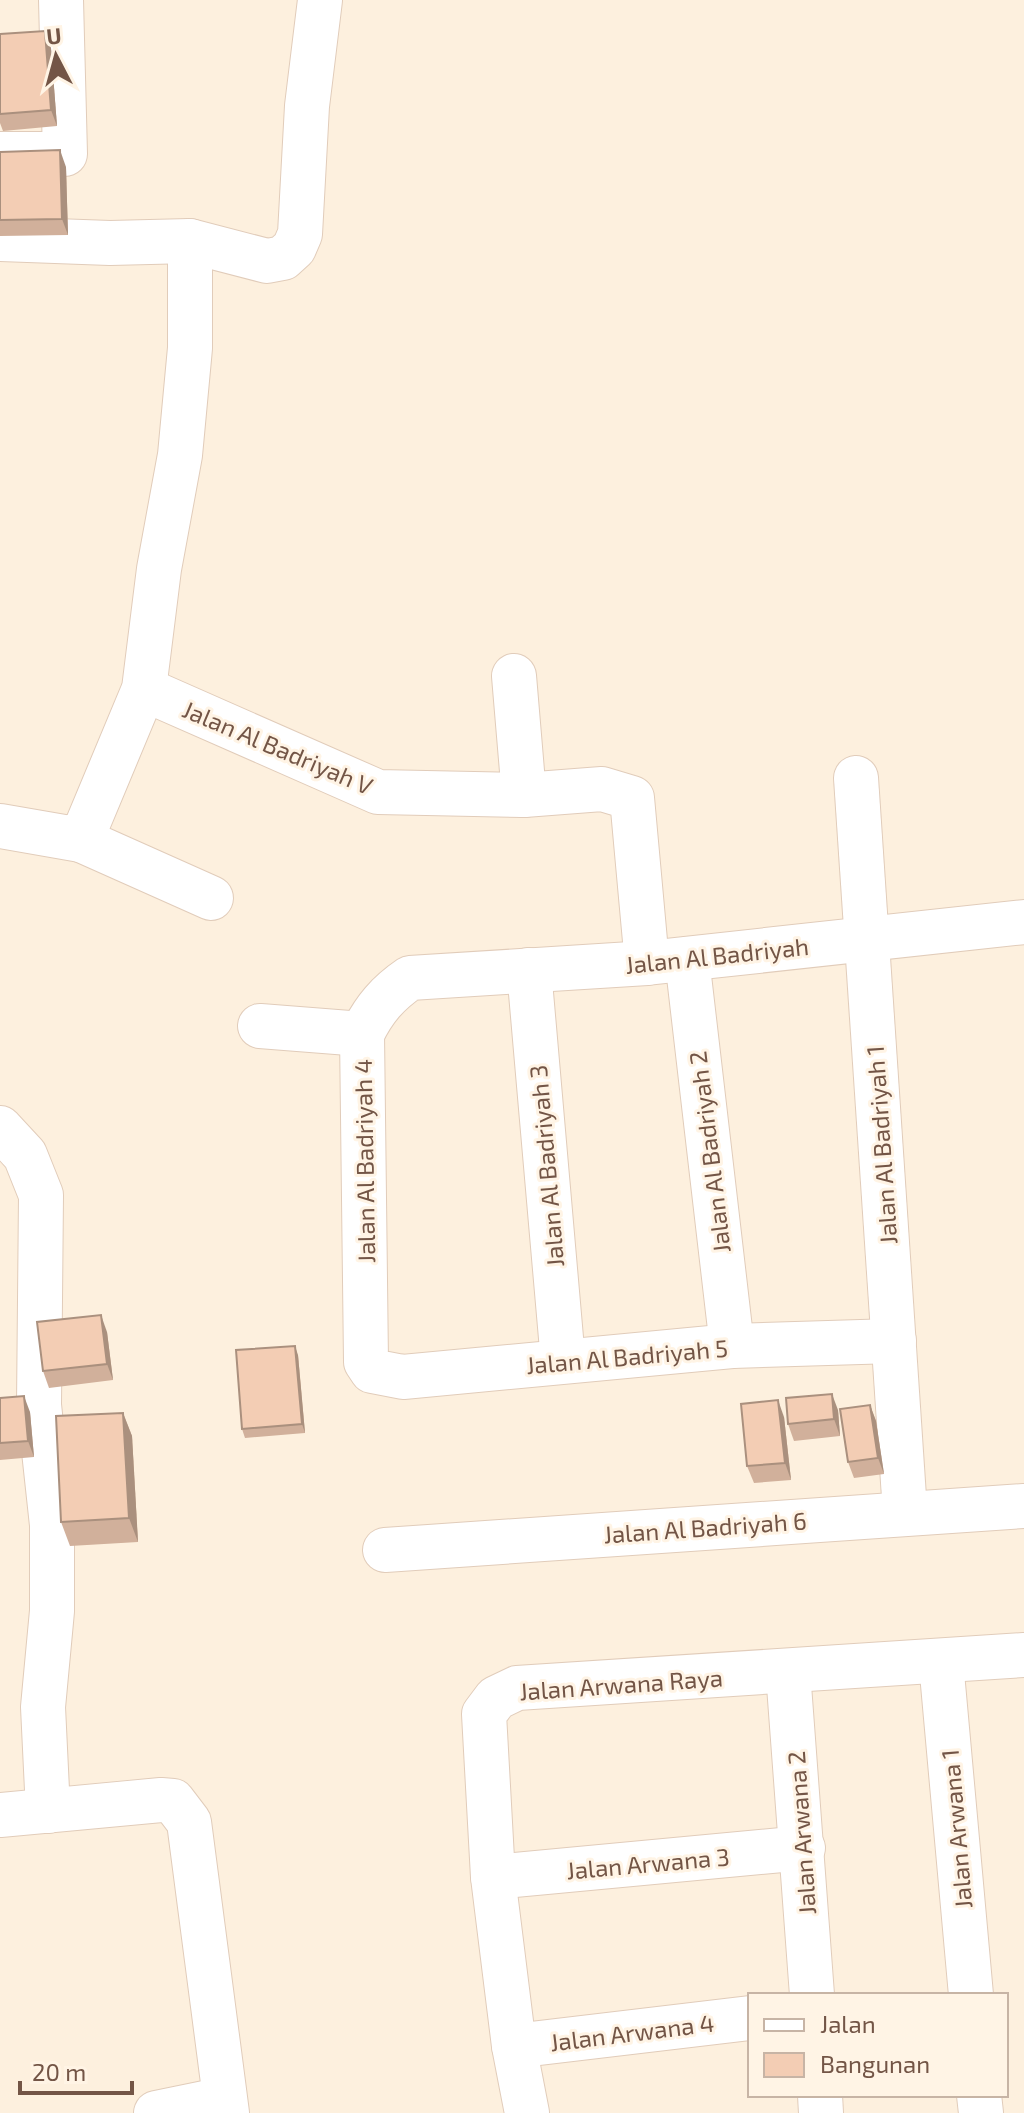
<svg xmlns="http://www.w3.org/2000/svg" width="1024" height="2113" viewBox="0 0 1024 2113" font-family="'Exo 2',sans-serif">
	<style>
		.lines { fill: none; stroke-linecap: round; stroke-linejoin: round }
		.street-casing { stroke: #e1ccba; stroke-width: 46 }
		.street { stroke: #fff; stroke-width: 44 }
		.wall { fill: #d1b09b }
		.shaded-wall { fill: #aa907e }
		.building { fill: #f3cdb4; stroke: #aa907e; stroke-width: 2 }
		.labels { text-anchor: middle; dominant-baseline: central; stroke-width: 6; stroke-linejoin: round; paint-order: stroke }
		.street-label { font-size: 24px; fill: #735546; stroke: #fff4e5 }
	</style>
	<rect width="100%" height="100%" fill="#fdf0de"/>
	<g class="lines">
		<g class="street-casing">
			<g id="street">
				<path d="M 0,154 L 65,154 L 61,0"/>
				<path d="M 0,239 L 110,243 L 190,241 L 267,261 L 283,258 L 294,248 L 300,234 L 307,106 L 320,0"/>
				<path d="M 514,676 L 524,795"/>
				<path d="M 144,689 L 378,792 L 524,795 L 602,789 L 632,798 L 647,963"/>
				<path d="M 856,778 L 905,1512"/>
				<path d="M 0,826 L 81,840 L 144,689 L 159,569 L 180,455 L 190,348 L 190,241"/>
				<path d="M 81,840 L 211,898"/>
				<path d="M 687,959 L 732,1346"/>
				<path d="M 529,970 L 563,1361"/>
				<path d="M 260,1026 L 362,1034"/>
				<path d="M 0,1128 L 25,1155 L 41,1195 L 39,1405 L 52,1525 L 52,1611 L 43,1707 L 48,1811"/>
				<path d="M 894,1341 L 732,1346 L 403,1377 L 372,1371 L 366,1362 L 362,1034 C 374,1009 388,993 410,978 L 647,963 L 1024,922"/>
				<path d="M 385,1550 L 1024,1506"/>
				<path d="M 941,1662 L 971,1995"/>
				<path d="M 788,1672 L 812,1995"/>
				<path d="M 0,1815 L 161,1800 L 173,1801 L 189,1822 L 227,2113"/>
				<path d="M 493,1877 L 803,1848"/>
				<path d="M 514,2046 L 750,2018"/>
				<path d="M 820,2095 L 821,2113"/>
				<path d="M 979,2095 L 981,2113"/>
				<path d="M 156,2113 L 224,2099"/>
				<path d="M 527,2113 L 514,2046 L 493,1877 L 484,1714 L 496,1698 L 517,1688 L 1024,1655"/>
			</g>
		</g>
		<use href="#street" class="street"/>
	</g>
	<g class="wall">
		<path d="M 0,34 L 51,48 L 57,126 L 3,131 L 0,123 Z"/>
		<path d="M 0,152 L 66,167 L 68,235 L 0,236 Z"/>
		<path d="M 107,1332 L 113,1380 L 49,1388 L 43,1371 Z"/>
		<path d="M 298,1355 L 305,1433 L 245,1438 L 242,1429 Z"/>
		<path d="M 0,1398 L 30,1412 L 34,1457 L 0,1460 Z"/>
		<path d="M 870,1405 L 876,1421 L 884,1474 L 854,1478 L 848,1462 Z"/>
		<path d="M 838,1410 L 840,1436 L 794,1441 L 788,1424 Z"/>
		<path d="M 123,1413 L 132,1436 L 138,1542 L 70,1546 L 61,1522 Z"/>
		<path d="M 784,1417 L 791,1480 L 754,1483 L 747,1466 Z"/>
	</g>
	<g class="shaded-wall">
		<path d="M 45,31 L 51,48 L 57,126 L 51,110 Z"/>
		<path d="M 60,150 L 66,167 L 68,235 L 62,219 Z"/>
		<path d="M 101,1315 L 107,1332 L 113,1380 L 107,1364 Z"/>
		<path d="M 295,1346 L 298,1355 L 305,1433 L 302,1424 Z"/>
		<path d="M 832,1394 L 838,1410 L 840,1436 L 834,1419 Z"/>
		<path d="M 24,1396 L 30,1412 L 34,1457 L 28,1441 Z"/>
		<path d="M 778,1400 L 784,1417 L 791,1480 L 785,1463 Z"/>
		<path d="M 870,1405 L 876,1421 L 884,1474 L 878,1458 Z"/>
		<path d="M 123,1413 L 132,1436 L 138,1542 L 129,1518 Z"/>
	</g>
	<g class="building">
		<path d="M 45,31 L 51,110 L 0,114 L 0,34 Z"/>
		<path d="M 60,150 L 62,219 L 0,220 L 0,152 Z"/>
		<path d="M 101,1315 L 107,1364 L 43,1371 L 37,1322 Z"/>
		<path d="M 295,1346 L 302,1424 L 242,1429 L 236,1350 Z"/>
		<path d="M 832,1394 L 834,1419 L 788,1424 L 786,1398 Z"/>
		<path d="M 24,1396 L 28,1441 L 0,1443 L 0,1398 Z"/>
		<path d="M 778,1400 L 785,1463 L 747,1466 L 741,1404 Z"/>
		<path d="M 870,1405 L 878,1458 L 848,1462 L 840,1409 Z"/>
		<path d="M 123,1413 L 129,1518 L 61,1522 L 56,1416 Z"/>
	</g>
	<g class="labels">
		<g class="street-label">
			<text transform="translate(278 747) rotate(23)">Jalan Al Badriyah V</text>
			<text transform="translate(717 955) rotate(-6)">Jalan Al Badriyah</text>
			<text transform="translate(881 1145) rotate(-94)">Jalan Al Badriyah 1</text>
			<text transform="translate(709 1152) rotate(-97)">Jalan Al Badriyah 2</text>
			<text transform="translate(364 1161) rotate(-91)">Jalan Al Badriyah 4</text>
			<text transform="translate(546 1166) rotate(-95)">Jalan Al Badriyah 3</text>
			<text transform="translate(627 1356) rotate(-5)">Jalan Al Badriyah 5</text>
			<text transform="translate(705 1527) rotate(-4)">Jalan Al Badriyah 6</text>
			<text transform="translate(621 1684) rotate(-4)">Jalan Arwana Raya</text>
			<text transform="translate(956 1829) rotate(-95)">Jalan Arwana 1</text>
			<text transform="translate(801 1833) rotate(-94)">Jalan Arwana 2</text>
			<text transform="translate(648 1863) rotate(-5)">Jalan Arwana 3</text>
			<text transform="translate(632 2032) rotate(-7)">Jalan Arwana 4</text>
		</g>
	</g>
	<rect x="748" y="1993" width="260" height="104" fill="#fff4e5" stroke="#c7b4a5" stroke-width="2"/>
	<rect x="764" y="2019" width="40" height="12" fill="#ffffff" stroke="#c7b4a5" stroke-width="2"/>
	<text x="820" y="2033" font-size="24" fill="#735546">Jalan</text>
	<rect x="764" y="2053" width="40" height="24" fill="#f3cdb4" stroke="#c7b4a5" stroke-width="2"/>
	<text x="820" y="2073" font-size="24" fill="#735546">Bangunan</text>
	<g transform="translate(56 56) rotate(354)" stroke="#fff4e5" stroke-width="6" paint-order="stroke">
	<path d="M0-6L14 30L0 20L-14 30Z" fill="#735546"/>
	<text y="-12" font-size="22" font-weight="bold" text-anchor="middle" fill="#735546">U</text>
	</g>
	<path d="M20 2081v12h112v-12" fill="none" stroke="#735546" stroke-width="4"/>
	<text x="32" y="2081" font-size="24" fill="#735546" stroke="#fff4e5" stroke-width="6" paint-order="stroke">20 m</text>
</svg>
